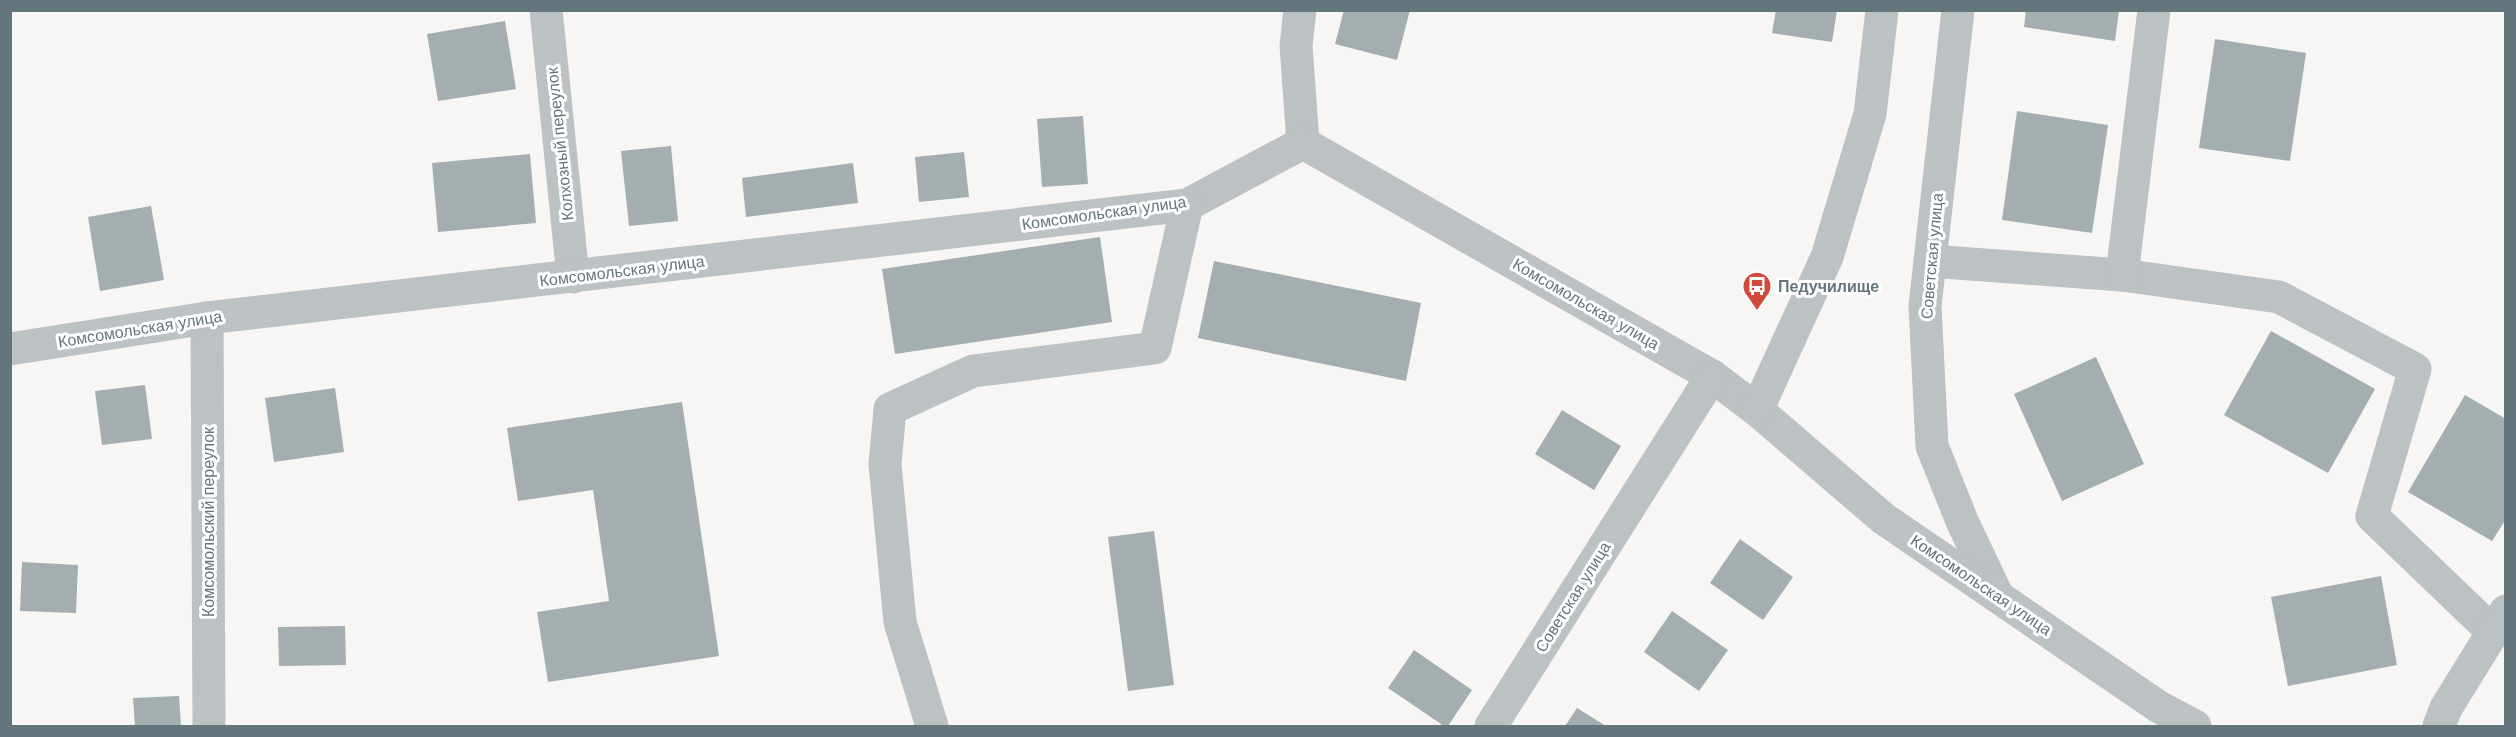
<svg xmlns="http://www.w3.org/2000/svg" width="2516" height="737" viewBox="0 0 2516 737" font-family="'Work Sans',sans-serif">
	<style>
		.building { fill: #a4adb0 }
		.lines { fill: none; stroke-linecap: round; stroke-linejoin: round }
		.street { stroke: #bcc1c3; stroke-width: 33 }
		.labels { text-anchor: middle; dominant-baseline: central; stroke-width: 6; stroke-linejoin: round; paint-order: stroke }
		.street-label { font-size: 16px; fill: #65757c; stroke: #fff }
		.poi-label { font-size: 16px; font-weight: bold; fill: #65757c; stroke: #fff; text-anchor: start }
	</style>
	<rect width="100%" height="100%" fill="#f7f6f4"/>
	<g class="building">
		<path d="M 1344,10 L 1410,10 L 1397,60 L 1335,44 Z"/>
		<path d="M 1776,10 L 1837,10 L 1832,42 L 1772,33 Z"/>
		<path d="M 2026,10 L 2119,10 L 2115,41 L 2024,27 Z"/>
		<path d="M 505,21 L 516,89 L 438,101 L 427,34 Z"/>
		<path d="M 2215,39 L 2306,53 L 2290,161 L 2199,148 Z"/>
		<path d="M 2017,111 L 2108,125 L 2092,233 L 2002,220 Z"/>
		<path d="M 1083,116 L 1088,184 L 1042,187 L 1037,119 Z"/>
		<path d="M 671,146 L 678,221 L 629,226 L 621,151 Z"/>
		<path d="M 964,152 L 969,197 L 919,202 L 915,157 Z"/>
		<path d="M 530,154 L 536,223 L 438,232 L 432,163 Z"/>
		<path d="M 853,163 L 858,203 L 746,217 L 742,178 Z"/>
		<path d="M 151,206 L 164,280 L 100,291 L 88,217 Z"/>
		<path d="M 1100,237 L 1112,322 L 895,354 L 882,269 Z"/>
		<path d="M 1214,261 L 1421,303 L 1406,381 L 1198,338 Z"/>
		<path d="M 2271,331 L 2375,389 L 2328,473 L 2224,415 Z"/>
		<path d="M 2096,357 L 2144,464 L 2062,501 L 2014,394 Z"/>
		<path d="M 145,385 L 152,439 L 102,445 L 95,391 Z"/>
		<path d="M 335,388 L 344,452 L 274,462 L 265,398 Z"/>
		<path d="M 2465,395 L 2506,419 L 2506,519 L 2492,541 L 2408,492 Z"/>
		<path d="M 682,402 L 719,656 L 548,682 L 537,612 L 609,601 L 593,490 L 518,501 L 507,428 Z"/>
		<path d="M 1562,410 L 1621,446 L 1594,490 L 1535,454 Z"/>
		<path d="M 1154,531 L 1174,685 L 1128,691 L 1108,537 Z"/>
		<path d="M 1740,539 L 1793,577 L 1763,620 L 1710,583 Z"/>
		<path d="M 22,562 L 78,565 L 76,613 L 20,611 Z"/>
		<path d="M 2381,576 L 2397,665 L 2288,686 L 2271,597 Z"/>
		<path d="M 1672,611 L 1728,650 L 1699,691 L 1644,652 Z"/>
		<path d="M 345,626 L 346,665 L 279,666 L 278,627 Z"/>
		<path d="M 1414,650 L 1472,690 L 1448,726 L 1444,726 L 1388,688 Z"/>
		<path d="M 179,696 L 181,726 L 135,726 L 133,698 Z"/>
		<path d="M 1577,708 L 1606,726 L 1565,726 Z"/>
	</g>
	<g class="lines">
		<g class="street">
			<path d="M 546,10 L 573,277"/>
			<path d="M 1300,10 L 1296,45 L 1303,143"/>
			<path d="M 1958,10 L 1925,306 L 1932,446 L 1962,521 L 1997,595"/>
			<path d="M 1930,261 L 2122,275 L 2279,297 L 2415,369 L 2372,516 L 2493,632"/>
			<path d="M 2122,275 L 2154,10"/>
			<path d="M 207,318 L 209,726"/>
			<path d="M 10,349 L 207,318 L 1187,205 L 1303,143 L 1712,376 L 1757,410 L 1884,519 L 2159,707 L 2195,726"/>
			<path d="M 1757,410 L 1827,257 L 1870,114 L 1882,10"/>
			<path d="M 932,726 L 900,622 L 885,464 L 890,409 L 973,371 L 1155,348 L 1187,205"/>
			<path d="M 1491,726 L 1712,376"/>
			<path d="M 2439,726 L 2446,708 L 2506,611"/>
		</g>
	</g>
	<defs>
		<g id="bus-pin" transform="scale(1.5)"><path d="M0 17L-7.5 6A9.5 9.5 0 1 1 7.5 6Z" fill="#cf493c" stroke="#fff"/><path d="M-5-6H5V4H4V6H2V4H-2V6H-4V4H-5ZM-3.5-4V0h7V-4ZM-3.5 1.2v1.5H-2V1.2ZM2 1.2v1.5H3.5V1.2Z" fill="#fff"/></g>
	</defs>
	<g fill-rule="evenodd">
		<use href="#bus-pin" x="1757" y="286"/>
	</g>
	<g class="labels">
		<g class="street-label">
			<text transform="translate(560 144) rotate(-96)">Колхозный переулок</text>
			<text transform="translate(1104 213) rotate(-8)">Комсомольская улица</text>
			<text transform="translate(1932 256) rotate(-85)">Советская улица</text>
			<text transform="translate(622 271) rotate(-7)">Комсомольская улица</text>
			<text transform="translate(1586 304) rotate(30)">Комсомольская улица</text>
			<text transform="translate(140 329) rotate(-9)">Комсомольская улица</text>
			<text transform="translate(208 522) rotate(-90)">Комсомольский переулок</text>
			<text transform="translate(1981 585) rotate(34)">Комсомольская улица</text>
			<text transform="translate(1573 597) rotate(-58)">Советская улица</text>
		</g>
		<g class="poi-label">
			<text x="1778" y="286">Педучилище</text>
		</g>
	</g>
	<rect width="2516" height="737" fill="none" stroke="#65757c" stroke-width="24"/>
</svg>
